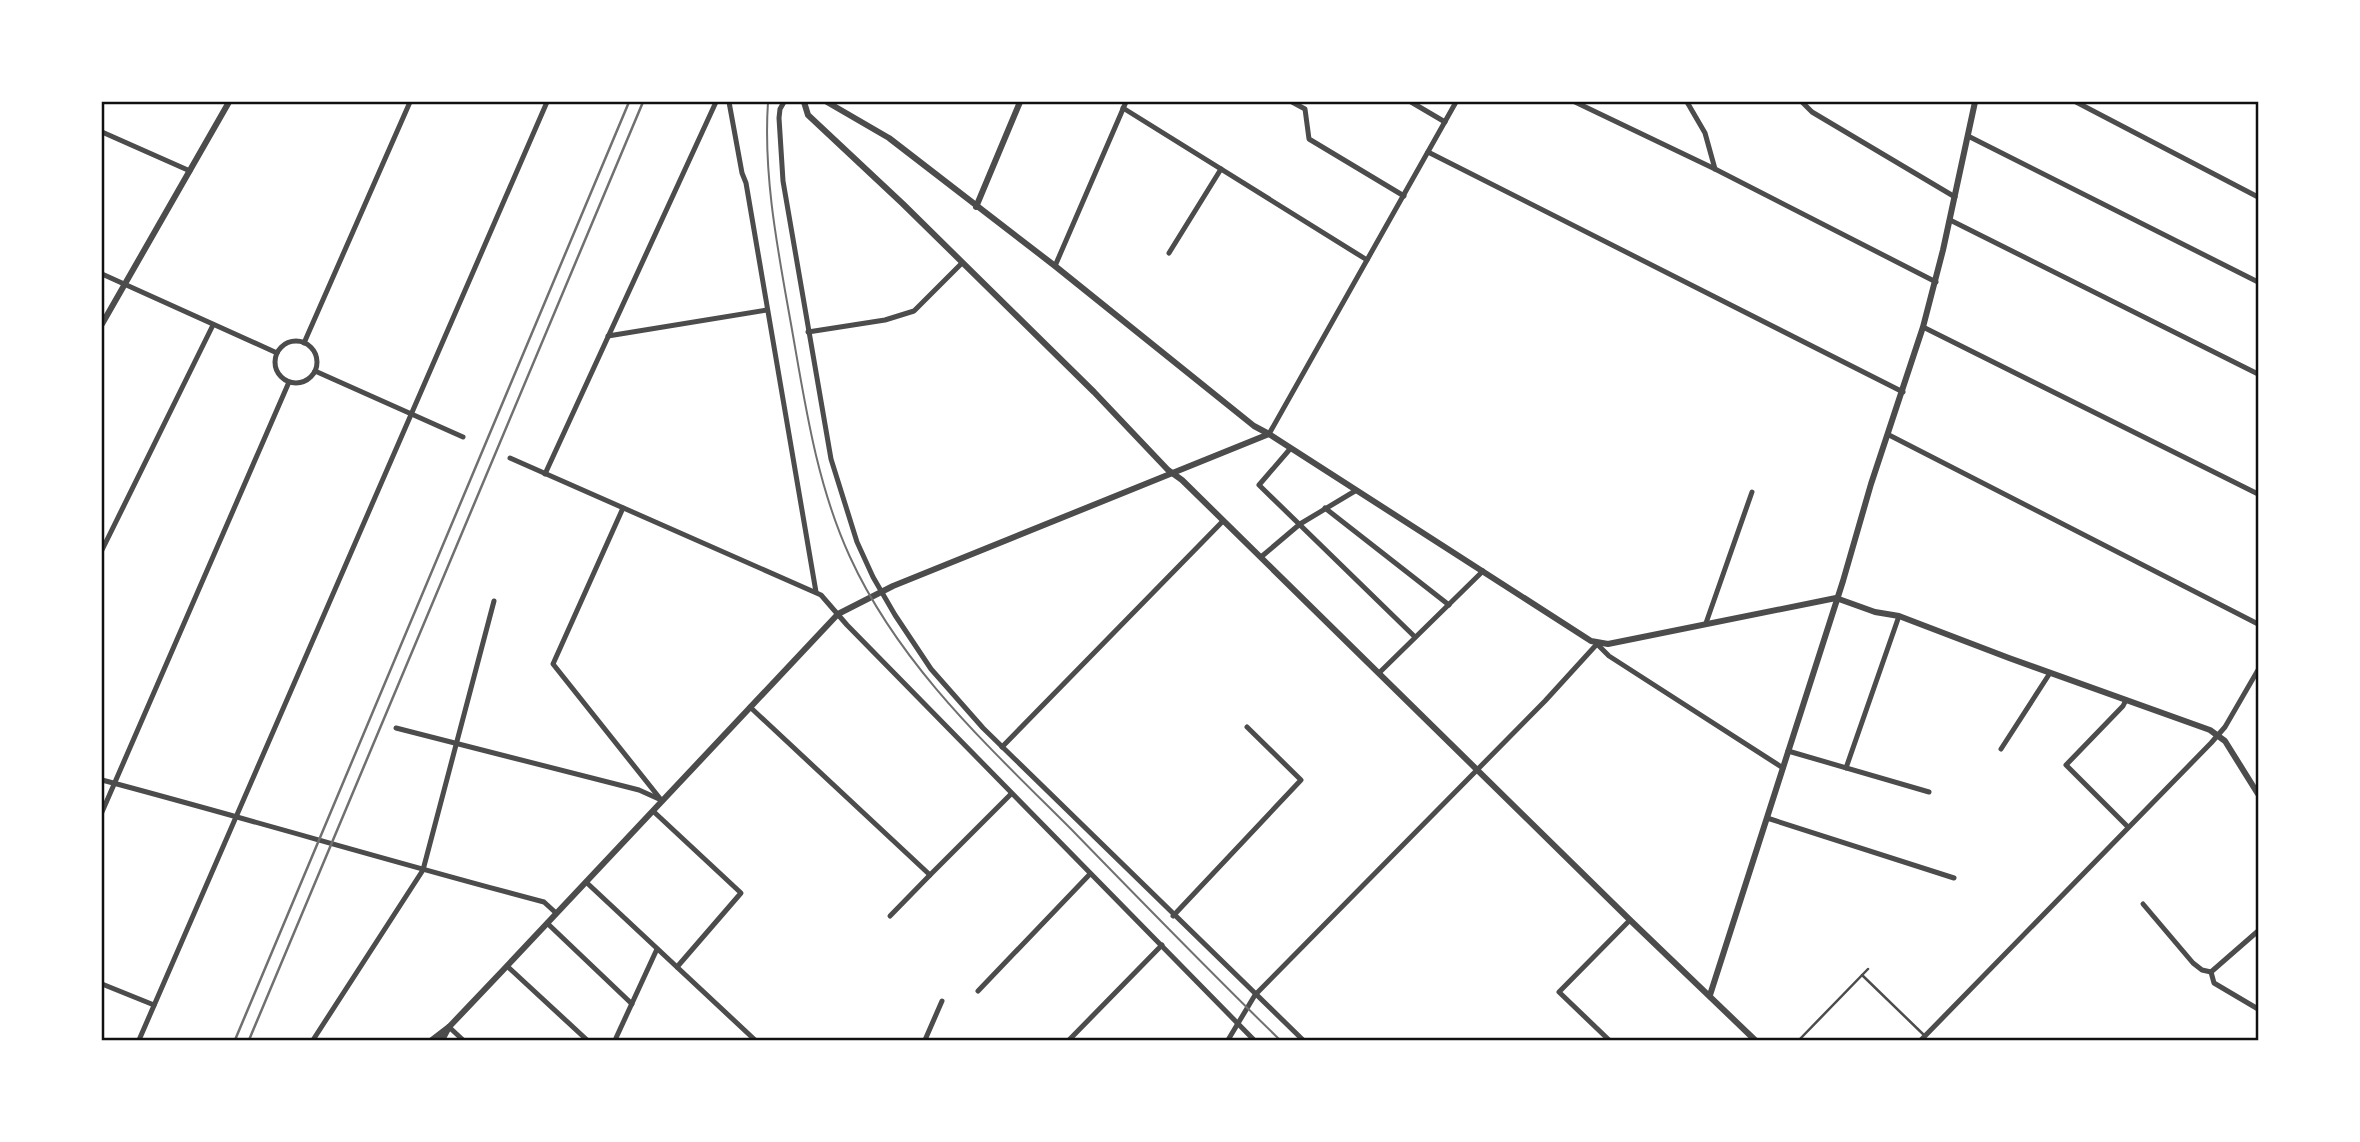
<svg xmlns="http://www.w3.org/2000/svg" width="2360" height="1142" viewBox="0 0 2360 1142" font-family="Rubik,sans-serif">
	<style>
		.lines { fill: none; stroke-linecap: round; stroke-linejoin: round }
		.service { stroke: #4c4c4c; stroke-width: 2.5 }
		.minor { stroke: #4c4c4c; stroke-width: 5 }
		.tertiary { stroke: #4c4c4c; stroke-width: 6 }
		.tram { stroke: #707070; stroke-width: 2 }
		.rail { stroke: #707070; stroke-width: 2.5 }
		.neatline { fill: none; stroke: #111; stroke-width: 2.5 }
	</style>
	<rect width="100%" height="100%" fill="#fff"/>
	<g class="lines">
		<g class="service">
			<path d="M 1862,975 L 1925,1036"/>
			<path d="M 1799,1040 L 1868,969"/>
		</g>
		<g class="minor">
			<path d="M 729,102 L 742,173 L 746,183 L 816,592"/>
			<path d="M 784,102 L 780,109 L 779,118 L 783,181 L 831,459 L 857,542 L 873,577 L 895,615 L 931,669 L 983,728 L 1303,1040"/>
			<path d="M 1292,102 L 1305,109 L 1309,139 L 1404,196"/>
			<path d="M 1411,102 L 1445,122"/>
			<path d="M 1575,102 L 1715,169 L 1936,282"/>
			<path d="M 1687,102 L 1705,133 L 1715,169"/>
			<path d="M 1802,102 L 1812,112 L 1955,197"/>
			<path d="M 2076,102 L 2258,197"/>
			<path d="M 1123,108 L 1367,260"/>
			<path d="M 102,132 L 190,171"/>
			<path d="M 1968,136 L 2258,282"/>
			<path d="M 1428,152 L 1903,392"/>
			<path d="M 1950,220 L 2258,374"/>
			<path d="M 1169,253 L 1221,169"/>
			<path d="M 1055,266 L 1126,102"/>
			<path d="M 102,274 L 277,353"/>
			<path d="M 1923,327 L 2258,494"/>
			<path d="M 808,332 L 885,320 L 914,311 L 961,264"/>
			<path d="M 608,336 L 767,310"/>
			<circle cx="296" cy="362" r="21"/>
			<path d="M 304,343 L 410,102"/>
			<path d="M 315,371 L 463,437"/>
			<path d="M 1269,434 L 1456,102"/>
			<path d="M 1889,435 L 2258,624"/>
			<path d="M 1290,449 L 1259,485 L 1415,637"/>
			<path d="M 510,458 L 821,595 L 847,625 L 1254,1040"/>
			<path d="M 545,474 L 716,102"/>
			<path d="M 623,508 L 553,664 L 662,801"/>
			<path d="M 1325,508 L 1449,605"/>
			<path d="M 102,550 L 213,325"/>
			<path d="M 1261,557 L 1300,524 L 1355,491"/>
			<path d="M 1706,623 L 1752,492"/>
			<path d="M 1379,673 L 1483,571"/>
			<path d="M 2126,700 L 2123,706 L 2066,765 L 2128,827"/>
			<path d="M 750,707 L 930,875 L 1011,794"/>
			<path d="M 396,728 L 639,790 L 659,799"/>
			<path d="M 1002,747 L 1223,521"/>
			<path d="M 2001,749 L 2050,673"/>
			<path d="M 1788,751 L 1929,792"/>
			<path d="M 1846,768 L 1899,616"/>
			<path d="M 102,780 C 249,819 396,863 544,902 L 556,913"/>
			<path d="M 653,811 L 741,893 L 677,967"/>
			<path d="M 102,812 L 289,382"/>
			<path d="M 1767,818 L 1954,878"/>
			<path d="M 586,882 L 755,1040"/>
			<path d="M 2143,904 L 2193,963 L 2202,970 L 2211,972"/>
			<path d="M 890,916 L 930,875"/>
			<path d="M 1173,916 L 1301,780 L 1247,727"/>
			<path d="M 547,923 L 632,1004"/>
			<path d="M 2258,931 L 2211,972 L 2214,983 L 2258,1009"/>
			<path d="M 507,966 L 587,1040"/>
			<path d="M 102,984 L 154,1005"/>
			<path d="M 978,991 L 1090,874"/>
			<path d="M 449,1027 L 463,1040"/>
			<path d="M 616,1038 L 657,949"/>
			<path d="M 139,1040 L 547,102"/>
			<path d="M 313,1040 L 423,870 L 494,601"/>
			<path d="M 925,1040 L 942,1001"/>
			<path d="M 1069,1040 L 1162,945"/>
			<path d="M 1228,1040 L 1255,995 L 1545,701 L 1597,644 L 1609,656 L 1783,768"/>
			<path d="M 1609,1040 L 1559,992 L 1630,920"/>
			<path d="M 1921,1040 L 2211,743 L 2225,727 L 2258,670"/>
		</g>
		<g class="tertiary">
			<path d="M 804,102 L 808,115 L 903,204 L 1094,392 L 1168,470 L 1182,480 L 1630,920 L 1755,1040"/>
			<path d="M 827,102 L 889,138 L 1055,266 L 1254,426 L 1269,434 L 1591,641 L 1608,644 L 1836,598 L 1875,612 L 1899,616 L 2009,658 L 2210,730 L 2225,741 L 2258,794"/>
			<path d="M 976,207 L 1020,102"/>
			<path d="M 102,324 L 229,102"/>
			<path d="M 1710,995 L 1843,581 L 1871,484 L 1923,327 L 1943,250 L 1975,102"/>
			<path d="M 432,1040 L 449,1027 L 507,966 L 838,614 L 893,586 L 1269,434"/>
			<path d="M 442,1040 L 449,1027"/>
		</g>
		<path class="tram" d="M 768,102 C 763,176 778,251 791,324 C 805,403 816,483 850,557 C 900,666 988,746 1071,829 C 1140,900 1209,971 1280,1040"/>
		<g class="rail">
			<path d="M 235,1040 L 629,102"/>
			<path d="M 249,1040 L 643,102"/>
		</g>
	</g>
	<rect width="2360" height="1142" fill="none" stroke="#ffffff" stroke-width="206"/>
	<rect x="103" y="103" width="2154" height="936" class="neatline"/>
</svg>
